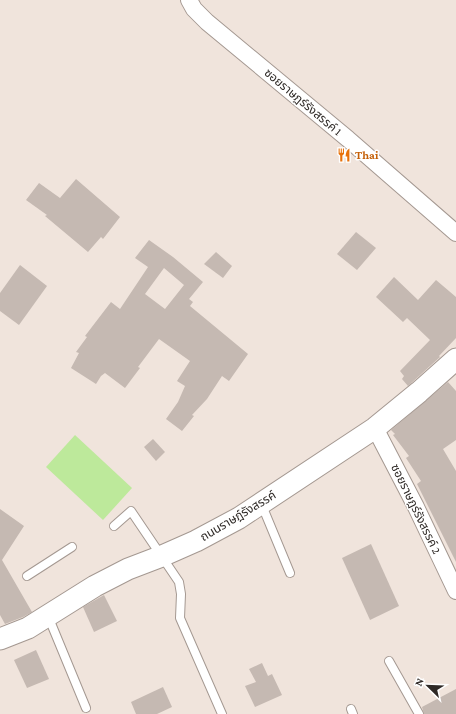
<svg xmlns="http://www.w3.org/2000/svg" width="456" height="714" viewBox="0 0 456 714" font-family="'Crimson Pro','Noto Sans Thai',serif">
	<style>
		.green { fill: #bde99b }
		.building { fill: #c5b9b2; fill-rule: evenodd }
		.lines { fill: none; stroke-linecap: round; stroke-linejoin: round }
		.service-casing { stroke: #a49891; stroke-width: 10 }
		.minor-casing { stroke: #a49891; stroke-width: 18 }
		.tertiary-casing { stroke: #a49891; stroke-width: 23 }
		.service { stroke: #fff; stroke-width: 8 }
		.minor { stroke: #fff; stroke-width: 16 }
		.tertiary { stroke: #fff; stroke-width: 21 }
		.labels { text-anchor: middle; dominant-baseline: central; stroke-width: 3; stroke-linejoin: round; paint-order: stroke }
		.street-label { font-size: 12px; fill: #2e2926; stroke: #fff }
		.food-label { font-size: 12px; font-weight: bold; fill: #c56008; stroke: #fff; text-anchor: start }
	</style>
	<rect width="100%" height="100%" fill="#f0e4dc"/>
	<path class="green" d="M 75,435 L 132,488 L 103,520 L 46,467 Z"/>
	<g class="building">
		<path d="M 76,179 L 120,217 L 103,239 L 101,237 L 88,252 L 45,216 L 47,215 L 26,200 L 39,183 L 60,198 Z"/>
		<path d="M 356,232 L 376,248 L 357,270 L 337,254 Z"/>
		<path d="M 149,240 L 173,257 L 203,282 L 189,299 L 193,302 L 190,306 L 248,354 L 229,381 L 222,376 L 207,399 L 192,415 L 194,416 L 182,431 L 166,419 L 178,402 L 185,386 L 177,381 L 190,361 L 159,339 L 138,367 L 140,368 L 125,388 L 105,373 L 101,376 L 96,384 L 71,368 L 79,353 L 76,352 L 87,337 L 85,336 L 111,302 L 120,309 L 148,267 L 135,258 ZM 164,268 L 184,285 L 165,309 L 145,294 Z"/>
		<path d="M 216,252 L 232,266 L 223,278 L 204,264 Z"/>
		<path d="M 20,265 L 47,286 L 19,325 L 0,311 L 0,293 Z"/>
		<path d="M 394,277 L 418,300 L 436,280 L 456,297 L 456,338 L 439,356 L 440,357 L 408,386 L 402,379 L 404,376 L 400,371 L 430,340 L 407,318 L 403,322 L 376,297 Z"/>
		<path d="M 448,382 L 456,391 L 456,440 L 443,449 L 456,471 L 456,562 L 417,484 L 421,481 L 406,458 L 409,456 L 393,435 L 395,434 L 391,430 Z"/>
		<path d="M 153,439 L 165,452 L 156,461 L 144,447 Z"/>
		<path d="M 0,509 L 24,526 L 2,560 L 32,612 L 23,617 L 5,624 L 0,615 Z"/>
		<path d="M 371,544 L 399,606 L 370,620 L 342,558 Z"/>
		<path d="M 104,595 L 117,621 L 94,632 L 83,607 Z"/>
		<path d="M 36,650 L 49,679 L 27,688 L 14,660 Z"/>
		<path d="M 262,663 L 268,676 L 272,674 L 282,695 L 255,707 L 245,686 L 256,682 L 249,669 Z"/>
		<path d="M 163,687 L 172,707 L 157,714 L 136,714 L 131,702 Z"/>
		<path d="M 456,689 L 456,714 L 424,714 L 422,707 Z"/>
	</g>
	<g class="lines">
		<g class="service-casing">
			<g id="service">
				<path d="M 261,503 L 290,573"/>
				<path d="M 114,526 L 131,511 L 179,582 L 181,594 L 180,618 L 222,714"/>
				<path d="M 27,576 L 72,547"/>
				<path d="M 48,616 L 86,708"/>
				<path d="M 389,661 L 419,714"/>
				<path d="M 351,709 L 353,714"/>
			</g>
		</g>
		<g class="minor-casing">
			<g id="minor">
				<path d="M 189,0 L 194,9 L 207,22 L 348,139 L 456,233"/>
				<path d="M 375,428 L 416,507 L 456,591"/>
			</g>
		</g>
		<g class="tertiary-casing">
			<path id="tertiary" d="M 0,639 L 28,628 L 95,586 L 128,569 L 162,556 L 196,541 L 239,518 L 375,428 L 419,392 L 456,359"/>
		</g>
		<use href="#service" class="service"/>
		<use href="#minor" class="minor"/>
		<use href="#tertiary" class="tertiary"/>
	</g>
	<defs>
		<g id="restaurant-bare" transform="scale(1.08)"><path d="M-5-6h1v4h1v-4h1v4h1v-4h1v5L-1.5 .5V6h-2V.5L-5-1ZM5-6V6H3V1.5H1.5Q1.5-4 5-6Z" fill="#e8710a" stroke="#fff" stroke-width="2.5" paint-order="stroke"/></g>
	</defs>
	<g fill-rule="evenodd">
		<use href="#restaurant-bare" x="344" y="155"/>
	</g>
	<g class="labels">
		<g class="street-label">
			<text transform="translate(303 102) rotate(40)">ซอยราษฎร์รังสรรค์ 1</text>
			<text transform="translate(416 509) rotate(64)">ซอยราษฎร์รังสรรค์ 2</text>
			<text transform="translate(238 516) rotate(-31)">ถนนราษฎ์รังสรรค์</text>
		</g>
		<g class="food-label">
			<text x="355" y="155">Thai</text>
		</g>
	</g>
	<g transform="translate(428 686) rotate(293)" stroke="#ffffff" stroke-width="3" paint-order="stroke">
	<path d="M0-3L7 15L0 10L-7 15Z" fill="#2e2926"/>
	<text y="-6" font-size="11" font-weight="bold" text-anchor="middle" fill="#2e2926">N</text>
	</g>
</svg>
